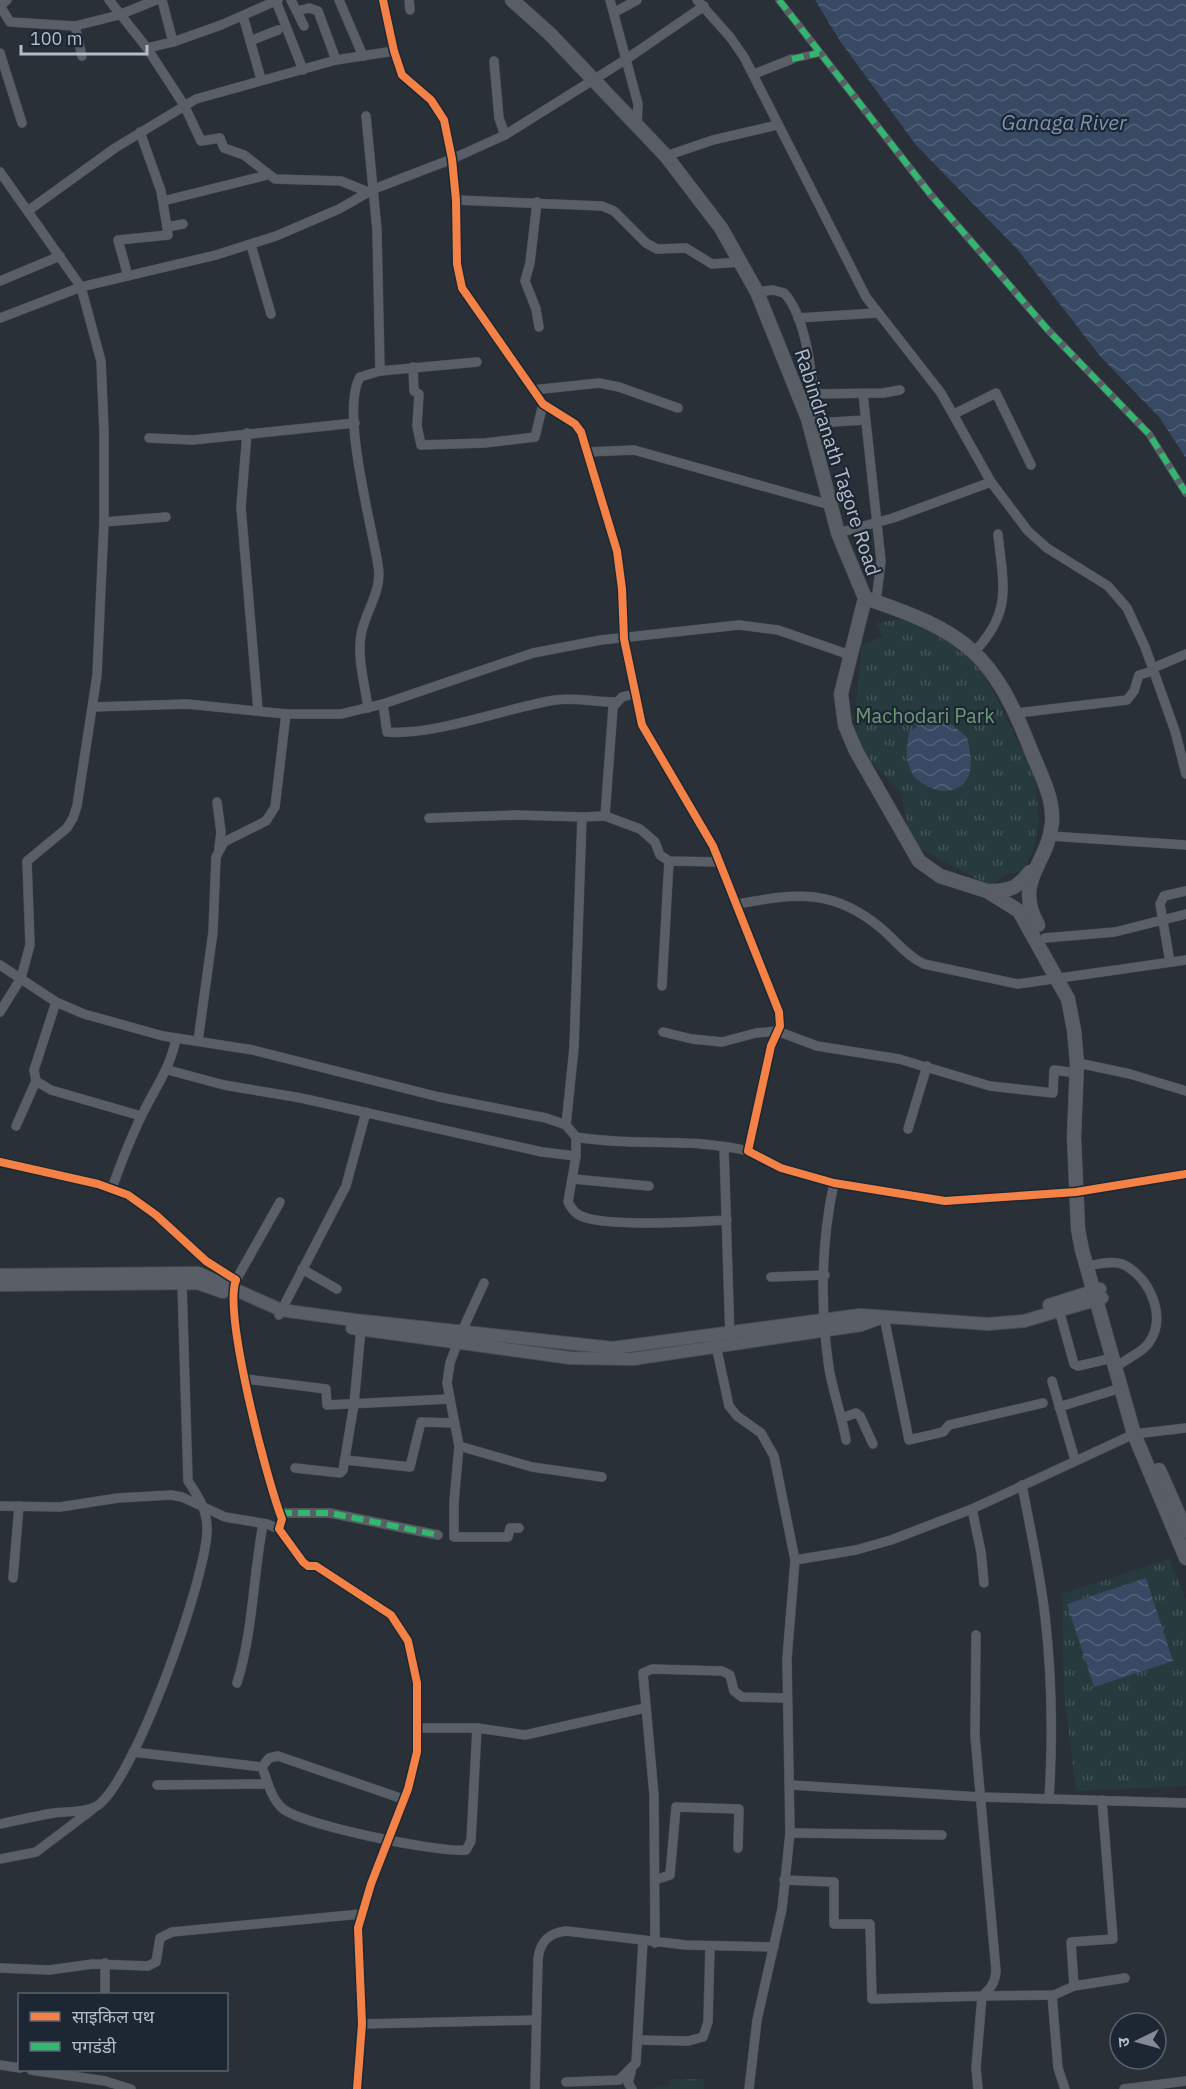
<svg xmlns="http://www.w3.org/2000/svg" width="1186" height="2089" viewBox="0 0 1186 2089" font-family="'IBM Plex Sans','Noto Sans Devanagari',sans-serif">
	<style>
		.grass { fill: url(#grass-tufts) }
		.water { fill: url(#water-waves) }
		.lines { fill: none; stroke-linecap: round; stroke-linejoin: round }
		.pedestrian-casing { stroke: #484c53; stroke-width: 8 }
		.minor-casing { stroke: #484c53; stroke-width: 10 }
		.tertiary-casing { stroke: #484c53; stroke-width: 14 }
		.secondary-casing { stroke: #484c53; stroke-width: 15 }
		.pedestrian { stroke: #5a5e66; stroke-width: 7 }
		.minor { stroke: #5a5e66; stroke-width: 9 }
		.tertiary { stroke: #5a5e66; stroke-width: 12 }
		.secondary { stroke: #595d64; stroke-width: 14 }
		.quiet { stroke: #33b770; stroke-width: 6; stroke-dasharray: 12 6; stroke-linecap: butt }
		.cycleway-casing { stroke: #1d2633; stroke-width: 11 }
		.cycleway { stroke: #f48246; stroke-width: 8 }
		.labels { text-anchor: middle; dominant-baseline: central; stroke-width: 4.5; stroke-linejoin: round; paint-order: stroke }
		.street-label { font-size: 20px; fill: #b4bcc9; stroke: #1d2633 }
		.park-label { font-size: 20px; fill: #6b9a76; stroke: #1d2633 }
		.water-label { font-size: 21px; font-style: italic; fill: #7c92b1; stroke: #1d2633 }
	</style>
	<defs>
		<pattern id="grass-tufts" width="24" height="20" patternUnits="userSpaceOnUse" patternTransform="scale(1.5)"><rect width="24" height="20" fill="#273a3e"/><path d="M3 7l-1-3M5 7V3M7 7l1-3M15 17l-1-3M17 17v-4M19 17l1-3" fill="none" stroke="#445559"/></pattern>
		<pattern id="water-waves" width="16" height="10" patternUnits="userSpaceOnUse" patternTransform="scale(1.5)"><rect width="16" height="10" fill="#384963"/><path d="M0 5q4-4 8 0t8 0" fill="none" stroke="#526178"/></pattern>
	</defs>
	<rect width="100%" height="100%" fill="#2a3038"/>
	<g class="grass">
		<path d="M 903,619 L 960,648 L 978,665 L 993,691 L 1035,777 L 1039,822 L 1033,851 L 1022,872 L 1006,874 L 990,886 L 912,844 L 901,793 L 865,755 L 854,723 L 862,645 L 882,637 L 876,623 Z"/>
		<path d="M 1169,1559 L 1186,1600 L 1186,1786 L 1076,1791 L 1064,1691 L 1062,1594 Z"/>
		<path d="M 670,2079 L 704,2079 L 704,2089 L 649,2089 L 669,2086 Z"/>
	</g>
	<g class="water">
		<path d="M 815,0 L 1186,0 L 1186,458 L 1159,417 L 1100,356 L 1018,250 L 916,145 L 840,41 Z"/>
		<path d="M 921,715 L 925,720 L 947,721 L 967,737 C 970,751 974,766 967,779 C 954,801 918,789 910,769 C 905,756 907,745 909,732 L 917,726 L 914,722 Z"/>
		<path d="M 1146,1578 L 1173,1661 L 1094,1687 L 1067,1604 Z"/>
	</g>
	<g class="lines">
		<g class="pedestrian-casing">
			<g id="pedestrian">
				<path d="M 779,0 L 931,195 L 1048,330 L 1149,434 L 1186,493"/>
				<path d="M 792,59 L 819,53"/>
			</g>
		</g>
		<g class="minor-casing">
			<g id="minor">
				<path d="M 7,0 L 0,6 L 10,22 L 75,26 L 119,15 L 156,0"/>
				<path d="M 109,0 L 147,48 L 184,105 L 201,141 L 220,138 L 224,148 L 244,155 L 275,179 L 341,181 L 368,192"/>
				<path d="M 291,0 L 304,26"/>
				<path d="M 339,0 L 363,56"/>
				<path d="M 383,0 L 394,51 L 402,75 L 431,100 L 444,120 L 452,159 L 456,200 L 457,264 L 462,288 L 543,404 L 575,424 L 581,432 L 617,551 L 622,589 L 624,639 L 642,725 L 713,846 L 779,1012 L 780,1026 L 771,1046 L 748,1151 L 781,1168 L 834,1183 L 945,1201 L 1076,1192 L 1186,1174"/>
				<path d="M 409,0 L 410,10"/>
				<path d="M 610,0 L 638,104 L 637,125"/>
				<path d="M 697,0 L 730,37 L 744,57 L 866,297 L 941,393 L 991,482 L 1028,531 L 1047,548 L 1108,586 L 1127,608 L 1145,647 L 1175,731 L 1186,774"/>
				<path d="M 276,1 L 303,70"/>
				<path d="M 297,11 L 309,8 L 318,11 L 336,60"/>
				<path d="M 615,12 L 637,0"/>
				<path d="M 243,16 L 261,79"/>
				<path d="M 75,26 L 82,56"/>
				<path d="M 250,41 L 278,30"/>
				<path d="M 173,42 L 221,25 L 278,0"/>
				<path d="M 147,48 L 173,42 L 162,0"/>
				<path d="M 0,53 L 22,123"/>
				<path d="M 494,61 L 499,118 L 505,135"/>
				<path d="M 754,74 L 792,59"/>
				<path d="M 366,116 L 377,230 L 380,371 L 360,377 C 340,410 372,526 378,565 C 383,591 365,611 361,635 C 357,658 365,685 368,708"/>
				<path d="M 140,132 L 161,191 L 167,227"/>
				<path d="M 666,156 L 713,140 L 777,125"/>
				<path d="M 0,172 L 81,287 L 101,361 L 104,431 L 104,522 L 97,675 L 77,806 L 73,818 L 67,828 L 27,861 L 30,945 L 21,978 L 0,1012"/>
				<path d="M 456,200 L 602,206 L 614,211 L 646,243 L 657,249 L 686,248 L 712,264 L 741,262"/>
				<path d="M 163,201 L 268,175"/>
				<path d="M 537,202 L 530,263 L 525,281 L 536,309 L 539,327"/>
				<path d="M 29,210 L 115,148 L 196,99 L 336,60 L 394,51"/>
				<path d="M 251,245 L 271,314"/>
				<path d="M 128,276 L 118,240 L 168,235 L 167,227 L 183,224"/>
				<path d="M 0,281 L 60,256"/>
				<path d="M 757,292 L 773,290 L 784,293 C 810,320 814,396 817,433"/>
				<path d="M 0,318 L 81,287 L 216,255 L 276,236 L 339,209 L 374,189 L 452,159 L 505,135 L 625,60 L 704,6"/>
				<path d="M 798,318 L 876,313"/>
				<path d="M 413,367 L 414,391 L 419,394 L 417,426 L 421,445 L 485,443 L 535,437 L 543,404"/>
				<path d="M 380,371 L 477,362"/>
				<path d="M 533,390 L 599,383 L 619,387 L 678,408"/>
				<path d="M 812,394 L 883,393 L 900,390"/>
				<path d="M 863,394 L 881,561 L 876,602"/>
				<path d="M 954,414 L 996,393 L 1031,465"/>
				<path d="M 816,423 L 865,420"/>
				<path d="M 247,433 L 241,507 L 258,710"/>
				<path d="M 149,438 L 193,440 L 355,423"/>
				<path d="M 588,452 L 634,450 L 830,505"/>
				<path d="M 104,522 L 166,517"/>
				<path d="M 838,533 L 893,518 L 991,482"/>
				<path d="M 975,651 C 1013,611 1003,584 998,534"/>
				<path d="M 1153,668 L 1186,654"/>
				<path d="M 383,704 L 387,732 C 436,736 505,708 555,700 C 575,697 594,702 615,702"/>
				<path d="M 93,707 L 187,704 L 286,714 L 341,714 L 383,704 L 533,653 L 601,640 L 739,625 L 778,630 L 850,655"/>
				<path d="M 1017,713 L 1127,700 L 1134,691 L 1139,675 L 1153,671"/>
				<path d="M 217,802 L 221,832 L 219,848"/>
				<path d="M 605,816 L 640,829 L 655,842 L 660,855 L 669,861 L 720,862"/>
				<path d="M 429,818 L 516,815 L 582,817"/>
				<path d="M 1050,836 L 1186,845"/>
				<path d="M 738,904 C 796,893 834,888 882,929 C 896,941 907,956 924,964 L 1018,984 L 1186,960"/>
				<path d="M 1045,938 L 1115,932 L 1186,914"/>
				<path d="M 1170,962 L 1160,904 L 1164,896 L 1186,891"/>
				<path d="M 0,965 L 56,1002 L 84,1014 L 163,1036 L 253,1050 L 439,1097 L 546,1118 L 566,1125 L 576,1137 C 633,1147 691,1137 748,1151"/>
				<path d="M 662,986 L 669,861"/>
				<path d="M 56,1002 L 34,1070 L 36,1081 L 51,1090 L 141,1116"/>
				<path d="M 663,1032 L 692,1039 L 722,1042 L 756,1033 L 777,1031 L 817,1046 L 899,1059 L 990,1086 L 1053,1093 L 1054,1070 L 1076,1073"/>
				<path d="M 198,1041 L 213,932 L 216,857 L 224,842 L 266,821 L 275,807 L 286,714"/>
				<path d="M 1083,1064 L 1130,1074 L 1186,1091"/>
				<path d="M 168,1070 L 224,1085 L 301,1098 L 542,1152 L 576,1156 L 576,1137"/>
				<path d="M 566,1125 L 574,1048 L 582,817 L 605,816 L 613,707 L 622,697 L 634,694"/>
				<path d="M 16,1126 L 36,1081"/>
				<path d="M 908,1129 L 927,1066"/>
				<path d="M 724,1147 L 730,1339"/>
				<path d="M 576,1156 L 568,1202 C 571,1208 574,1213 581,1216 C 606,1227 695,1222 727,1220"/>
				<path d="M 0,1162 L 98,1184 L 128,1195 L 156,1215 L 206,1261 L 236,1280 C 223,1313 267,1481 282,1519 L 279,1529 L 303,1562 L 308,1566 L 316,1566 L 391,1615 L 408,1641 L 417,1683 L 417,1752 L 408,1789 L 371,1884 L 358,1928 L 362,2024 L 357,2089"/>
				<path d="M 573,1179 L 649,1186"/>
				<path d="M 834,1183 C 821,1242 820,1308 829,1368 C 833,1392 842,1416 846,1440"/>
				<path d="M 112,1188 C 121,1163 130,1139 142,1115 C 155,1088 171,1067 176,1038"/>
				<path d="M 1093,1265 C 1105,1263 1117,1260 1128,1267 C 1152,1283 1167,1319 1148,1344 C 1143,1351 1130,1357 1122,1363"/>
				<path d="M 302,1269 L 337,1289"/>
				<path d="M 771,1277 L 825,1275"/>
				<path d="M 236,1280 L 280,1202"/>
				<path d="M 484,1283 L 462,1331 L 450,1363 L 447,1383 L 459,1446 L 454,1502 L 454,1537 L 508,1537 L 510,1528 L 519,1528"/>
				<path d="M 1059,1310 L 1074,1364 L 1078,1366 L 1113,1358"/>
				<path d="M 279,1315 L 346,1186 L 366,1112"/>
				<path d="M 884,1317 L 909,1440 L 943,1432 L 949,1425 L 1043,1403"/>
				<path d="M 715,1341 L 729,1406 L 737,1416 L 761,1433 L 774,1456 L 795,1560 L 787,1659 L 790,1833 L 782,1909 L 757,2020 L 749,2089"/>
				<path d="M 246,1379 L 326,1389 L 327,1405 L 450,1399"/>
				<path d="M 1052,1381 L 1075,1460"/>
				<path d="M 1059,1407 L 1121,1388"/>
				<path d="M 842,1418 L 856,1413 L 860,1416 L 873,1444"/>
				<path d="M 459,1446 L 532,1467 L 602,1477"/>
				<path d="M 346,1460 L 410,1467 L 421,1422 L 454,1423"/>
				<path d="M 295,1468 L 340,1473 L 343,1470 L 354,1404 L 361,1329"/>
				<path d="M 1022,1485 C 1030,1528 1040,1572 1045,1616 C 1052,1677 1053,1738 1049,1799"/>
				<path d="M 0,1506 L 60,1507 L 118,1498 L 171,1495 L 182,1497 L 225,1517 L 267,1524 L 279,1529"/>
				<path d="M 972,1509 L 981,1552 L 984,1583"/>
				<path d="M 280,1513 L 330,1513 L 438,1535"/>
				<path d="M 795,1560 L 856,1550 L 891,1540 L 972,1509 L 1134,1434 L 1186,1428"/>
				<path d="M 13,1578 L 19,1506"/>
				<path d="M 237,1683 C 253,1632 253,1577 263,1524"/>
				<path d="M 419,1728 L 477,1728 L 525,1735 L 645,1708"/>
				<path d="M 133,1752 L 262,1767"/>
				<path d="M 262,1767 C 267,1780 271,1798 282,1808 C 301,1825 439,1853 466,1850 L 471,1841 L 477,1728"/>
				<path d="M 262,1767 L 269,1758 L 278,1756 L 403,1799"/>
				<path d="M 157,1785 L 268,1784"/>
				<path d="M 791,1785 L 980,1797 L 1186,1803"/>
				<path d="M 0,1824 C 18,1820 36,1816 54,1813 C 66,1811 84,1813 95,1807 C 132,1789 210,1570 207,1526 C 206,1508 198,1496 188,1481 L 182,1284"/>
				<path d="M 790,1833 L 942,1835"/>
				<path d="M 0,1859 L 36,1852 L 93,1809"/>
				<path d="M 655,1880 L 670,1875 L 676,1807 L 739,1809 L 738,1848"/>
				<path d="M 784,1880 L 834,1882 L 834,1924 L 870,1924 L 872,1999 L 982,1996 C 991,1988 995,1983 996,1971 L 975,1736 L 976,1635"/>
				<path d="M 655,1943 L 654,1795 L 643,1673 L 652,1669 L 722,1671 L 730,1675 L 734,1691 L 742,1697 L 787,1698"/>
				<path d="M 105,1963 L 105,1994"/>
				<path d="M 0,1968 L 49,1970 L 93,1964 L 148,1966 L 156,1962 L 160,1938 L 172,1932 L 361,1914"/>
				<path d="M 1074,1986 L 1071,1942 L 1113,1939 L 1102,1800"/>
				<path d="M 1052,1995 L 1058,2068 L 1065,2089"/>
				<path d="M 362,2024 L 536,2020"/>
				<path d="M 638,2040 L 688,2041 L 703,2037 L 708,2022 L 710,1946"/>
				<path d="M 0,2065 L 20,2068"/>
				<path d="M 31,2070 L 105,2081 L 131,2089"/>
				<path d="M 631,2072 L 628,2083 L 632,2089"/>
				<path d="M 566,2082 L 619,2080 L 636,2063 L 643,1941"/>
				<path d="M 535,2089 L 538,1959 C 540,1942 548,1933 566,1931 L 686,1945 L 774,1947"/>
				<path d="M 978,2089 L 976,2068 L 982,1996 L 1054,1995 L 1074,1986 L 1125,1978"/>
				<path d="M 1124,2089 L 1186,2081"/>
			</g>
		</g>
		<g class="tertiary-casing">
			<g id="tertiary">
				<path d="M 0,1275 L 198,1273 L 281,1310 L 354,1320 L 613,1348 L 860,1315 L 988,1324 L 1024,1321 L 1102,1298"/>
				<path d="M 0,1285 L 197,1283 L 223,1292"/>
				<path d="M 1049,1305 L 1100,1289"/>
				<path d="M 352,1328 L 571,1358 L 633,1359 L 861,1325 L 880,1318"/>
			</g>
		</g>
		<g class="secondary-casing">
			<g id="secondary">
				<path d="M 512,0 L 550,34 L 666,156 L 721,228 L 757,292 L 808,419 L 838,533 L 865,598 L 841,694 L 845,725 L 856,751 L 919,861 L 940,876 L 987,891 L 1019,911 L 1068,999 L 1074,1030 L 1077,1063 L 1074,1137 L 1078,1229 L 1082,1250 L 1134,1434 L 1186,1558"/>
				<path d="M 865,598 C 966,632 993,652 1032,753 C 1041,775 1054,799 1052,823 C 1048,865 1013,880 1038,925"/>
				<path d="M 991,891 C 1011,891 1018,887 1030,872"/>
				<path d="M 1159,1470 L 1186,1531"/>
			</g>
		</g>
		<use href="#pedestrian" class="pedestrian"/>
		<use href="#minor" class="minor"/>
		<use href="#tertiary" class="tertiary"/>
		<use href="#secondary" class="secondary"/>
		<g class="quiet">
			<path d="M 779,0 L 931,195 L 1048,330 L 1149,434 L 1186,493"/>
			<path d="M 792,59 L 819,53"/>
			<path d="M 280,1513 L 330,1513 L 438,1535"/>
		</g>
		<g class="cycleway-casing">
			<g id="cycleway">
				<path d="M 383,0 L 394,51 L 402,75 L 431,100 L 444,120 L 452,159 L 456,200 L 457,264 L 462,288 L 543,404 L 575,424 L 581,432 L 617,551 L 622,589 L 624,639 L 642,725 L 713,846 L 779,1012 L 780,1026 L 771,1046 L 748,1151 L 781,1168 L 834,1183 L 945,1201 L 1076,1192 L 1186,1174"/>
				<path d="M 0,1162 L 98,1184 L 128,1195 L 156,1215 L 206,1261 L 236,1280 C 223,1313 267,1481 282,1519 L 279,1529 L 303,1562 L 308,1566 L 316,1566 L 391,1615 L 408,1641 L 417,1683 L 417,1752 L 408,1789 L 371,1884 L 358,1928 L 362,2024 L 357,2089"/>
			</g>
		</g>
		<use href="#cycleway" class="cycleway"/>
	</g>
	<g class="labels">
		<g class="street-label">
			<text transform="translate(838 462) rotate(72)">Rabindranath Tagore Road</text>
		</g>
		<g class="park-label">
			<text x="925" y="715">Machodari Park</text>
		</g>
		<g class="water-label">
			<text x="1064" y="122">Ganaga River</text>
		</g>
	</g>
	<rect x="18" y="1993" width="210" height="78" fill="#1d2633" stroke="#59626f" stroke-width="1.5"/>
	<rect x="30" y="2012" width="30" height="9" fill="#f48246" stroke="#59626f" stroke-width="1.5"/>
	<text x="72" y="2023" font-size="18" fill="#b4bcc9">साइकिल पथ</text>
	<rect x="30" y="2042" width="30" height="9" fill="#33b770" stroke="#59626f" stroke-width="1.5"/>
	<text x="72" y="2053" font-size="18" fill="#b4bcc9">पगडंडी</text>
	<g transform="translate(1138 2041) rotate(265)"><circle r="28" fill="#1d2633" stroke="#59626f" stroke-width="1.5"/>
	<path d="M0-4.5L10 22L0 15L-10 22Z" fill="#848b96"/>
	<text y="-9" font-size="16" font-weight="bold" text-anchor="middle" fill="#b4bcc9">उ</text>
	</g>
	<path d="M21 45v9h126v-9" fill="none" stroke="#b4bcc9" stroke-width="3"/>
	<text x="30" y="45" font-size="18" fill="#b4bcc9" stroke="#1d2633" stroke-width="4.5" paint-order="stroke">100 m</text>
</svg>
